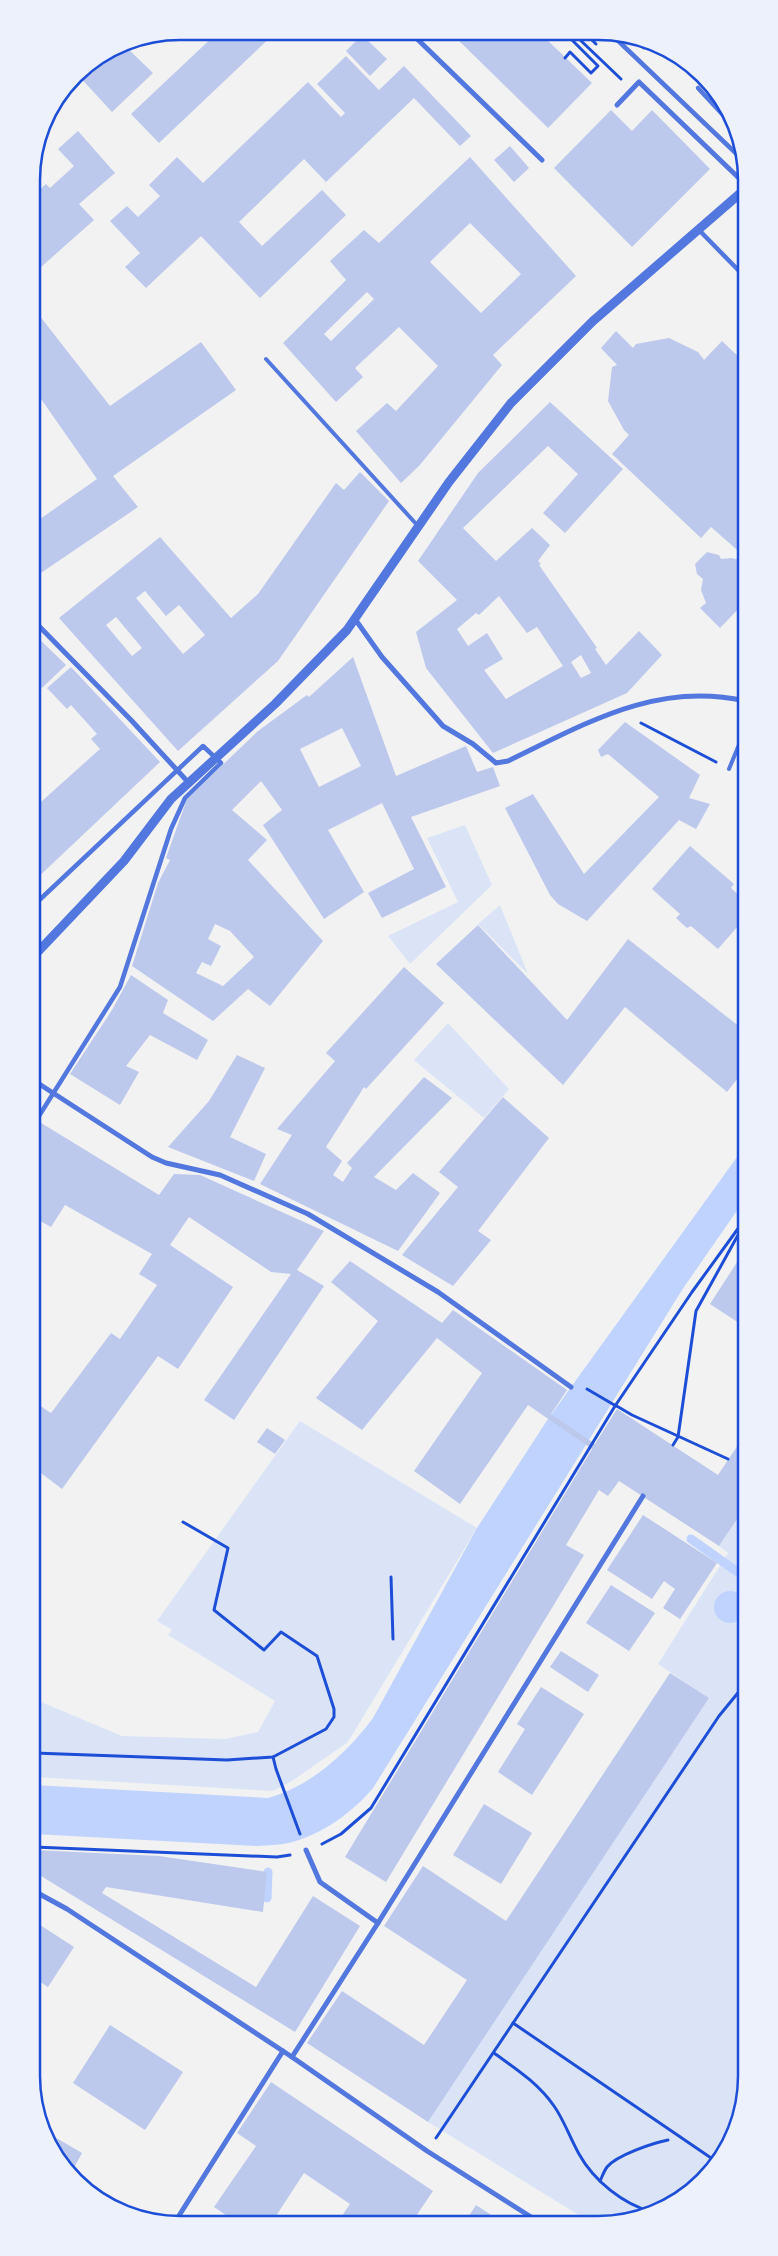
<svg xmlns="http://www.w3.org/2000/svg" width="778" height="2256" viewBox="0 0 778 2256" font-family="Signika,sans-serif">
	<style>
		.green { fill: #dbe4f7 }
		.water { fill: #bfd3fe }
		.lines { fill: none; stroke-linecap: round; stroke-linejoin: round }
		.stream { stroke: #bfd3fe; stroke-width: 9 }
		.building { fill: #bdc9ec; fill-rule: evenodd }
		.path { stroke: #1d4ed8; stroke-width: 3 }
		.service { stroke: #5277de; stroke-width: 4 }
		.pedestrian { stroke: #5277de; stroke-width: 4.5 }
		.minor { stroke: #5277de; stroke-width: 5 }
		.tertiary { stroke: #5277de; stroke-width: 9 }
		.rim { fill: none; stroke: #1d4ed8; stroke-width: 2.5 }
	</style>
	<rect width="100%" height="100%" fill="#f2f2f2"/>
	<g class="green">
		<path d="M 465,825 L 492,885 L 410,964 L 388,936 L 458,902 L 427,838 Z"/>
		<path d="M 500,905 L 528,974 L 478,924 Z"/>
		<path d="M 448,1023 L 509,1089 L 484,1118 L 414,1060 Z"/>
		<path d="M 300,1421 L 477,1528 L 348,1742 L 292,1781 L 273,1791 L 34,1777 L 34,1699 L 122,1736 L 225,1739 L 258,1732 L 275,1701 L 168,1635 L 172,1630 L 157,1621 Z"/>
		<path d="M 746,1506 L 746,2086 L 736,2133 L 710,2174 L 673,2205 L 628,2222 L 590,2222 L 428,2122 L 708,1698 L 658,1664 L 728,1553 L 719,1546 Z"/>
	</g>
	<g class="water">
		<path d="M 745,1146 L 745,1199 L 682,1290 L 373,1788 C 352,1813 321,1835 289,1843 C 279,1845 267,1845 257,1846 L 34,1834 L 34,1785 L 268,1798 C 311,1786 347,1753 373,1718 L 477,1528 L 548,1419 Z"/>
		<circle cx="730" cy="1607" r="16"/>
	</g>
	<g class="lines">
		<g class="stream">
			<path d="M 691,1539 L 746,1578"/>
			<path d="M 267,1898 L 268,1872"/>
		</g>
	</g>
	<g class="building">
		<path d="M 218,32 L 276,32 L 159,143 L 131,114 Z"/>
		<path d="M 451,33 L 541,34 L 592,83 L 548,128 Z"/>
		<path d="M 362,35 L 387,59 L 370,76 L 346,51 Z"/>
		<path d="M 122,43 L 153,73 L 112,112 L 77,74 L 82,68 Z"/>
		<path d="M 346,56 L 379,90 L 404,66 L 471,136 L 460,146 L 414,98 L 326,182 L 304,159 L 239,222 L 262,246 L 322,190 L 346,215 L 260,298 L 201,236 L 146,288 L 125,267 L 140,253 L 110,221 L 127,206 L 138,217 L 160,196 L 149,185 L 177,157 L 203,183 L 308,82 L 341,117 L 345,113 L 317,84 Z"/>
		<path d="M 611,110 L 632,131 L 652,110 L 710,169 L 632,247 L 554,168 Z"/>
		<path d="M 78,131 L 115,173 L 79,204 L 94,220 L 32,275 L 32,196 L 46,184 L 50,188 L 74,166 L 58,149 Z"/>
		<path d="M 41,136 L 44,140 L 38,146 Z"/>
		<path d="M 510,146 L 529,168 L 514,182 L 494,160 Z"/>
		<path d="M 470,157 L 576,276 L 493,355 L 502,365 L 419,466 L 401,483 L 356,431 L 387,403 L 396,411 L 438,366 L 399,327 L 355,368 L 363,377 L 336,402 L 283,343 L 346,280 L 330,261 L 364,230 L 379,243 ZM 470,223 L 521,274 L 481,313 L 430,262 ZM 367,292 L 374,299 L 331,341 L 324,334 Z"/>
		<path d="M 744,223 L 744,236 L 737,229 Z"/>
		<path d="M 32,306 L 110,406 L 201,342 L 236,390 L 113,476 L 138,507 L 32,579 L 32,522 L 33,524 L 97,479 L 32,386 Z"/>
		<path d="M 616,331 L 633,348 L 636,344 L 669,338 L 698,352 L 704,360 L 722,341 L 744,362 L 744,377 L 739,382 L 744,386 L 744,556 L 711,527 L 701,538 L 612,454 L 629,435 L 624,430 L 608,401 L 612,367 L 617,365 L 601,348 Z"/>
		<path d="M 550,402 L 623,469 L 565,533 L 543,513 L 578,474 L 548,446 L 463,528 L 496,561 L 532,528 L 550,545 L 538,561 L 541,564 L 539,565 L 597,648 L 595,649 L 606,665 L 639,631 L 662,655 L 627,693 L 493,753 L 426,668 L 416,632 L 457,600 L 418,561 L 478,473 ZM 499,596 L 527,633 L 537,627 L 563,666 L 506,699 L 484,670 L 503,659 L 487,633 L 468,646 L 457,629 L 476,613 L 479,615 ZM 581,655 L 591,673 L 581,678 L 571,662 Z"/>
		<path d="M 360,472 L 389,501 L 278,661 L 178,751 L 59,618 L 160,537 L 231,618 L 258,594 L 336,483 L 344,490 ZM 145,591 L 166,616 L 179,605 L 205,635 L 183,654 L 136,598 ZM 116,617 L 142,648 L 132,656 L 106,625 Z"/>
		<path d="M 707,552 L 719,555 L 721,559 L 732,558 L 744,561 L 744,603 L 720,628 L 700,608 L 706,603 L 701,590 L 703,579 L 697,574 L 695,564 Z"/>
		<path d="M 32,632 L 66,665 L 42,688 L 32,678 Z"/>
		<path d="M 353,657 L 396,776 L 466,746 L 477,772 L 493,767 L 500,786 L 411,817 L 446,887 L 382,918 L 368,893 L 414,869 L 382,803 L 328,830 L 364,892 L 324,919 L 263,825 L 282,810 L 261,781 L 232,810 L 267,840 L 248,860 L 323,941 L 270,1006 L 248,989 L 213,1021 L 132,966 L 158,883 L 170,860 L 166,858 L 187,799 L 258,731 L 307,695 L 309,697 ZM 342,728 L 361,766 L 319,787 L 300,749 ZM 215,924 L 230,931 L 254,957 L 223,986 L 196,973 L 202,962 L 211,966 L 221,946 L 208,939 Z"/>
		<path d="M 71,667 L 160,762 L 33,882 L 32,810 L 100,749 L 91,739 L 97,734 L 71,705 L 67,709 L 47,688 Z"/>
		<path d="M 625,722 L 700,775 L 689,798 L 710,804 L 696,829 L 679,820 L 587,921 L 558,904 L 550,895 L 505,808 L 533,794 L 584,874 L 659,797 L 608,754 L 601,757 L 598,750 Z"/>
		<path d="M 690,846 L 734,884 L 731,888 L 745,901 L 745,918 L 718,949 L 691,926 L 687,928 L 676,918 L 680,914 L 652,889 Z"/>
		<path d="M 478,925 L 567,1020 L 628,939 L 745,1031 L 745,1069 L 727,1092 L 625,1007 L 563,1085 L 436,964 Z"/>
		<path d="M 404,967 L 444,1003 L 366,1089 L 364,1087 L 326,1147 L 342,1161 L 333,1175 L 343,1182 L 352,1168 L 347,1163 L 424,1077 L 452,1098 L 374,1177 L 396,1190 L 413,1173 L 440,1193 L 398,1251 L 260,1184 L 292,1135 L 277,1129 L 335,1061 L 326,1053 Z"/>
		<path d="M 131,975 L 168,1000 L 163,1013 L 208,1040 L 197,1060 L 150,1035 L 126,1066 L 139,1072 L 120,1105 L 70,1074 L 112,1010 Z"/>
		<path d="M 237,1055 L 265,1068 L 230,1137 L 266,1154 L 254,1181 L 168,1147 L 209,1101 Z"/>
		<path d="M 503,1097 L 549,1138 L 478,1231 L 491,1240 L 453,1286 L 402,1255 L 458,1187 L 439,1172 Z"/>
		<path d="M 33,1118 L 159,1195 L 174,1174 L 200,1175 L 324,1231 L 297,1270 L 324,1286 L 234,1420 L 204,1400 L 291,1274 L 271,1272 L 189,1217 L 170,1245 L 233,1287 L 178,1369 L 158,1356 L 62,1489 L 33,1467 L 33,1401 L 51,1413 L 111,1333 L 120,1339 L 157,1285 L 139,1274 L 152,1254 L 65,1205 L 51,1227 L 33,1217 Z"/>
		<path d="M 745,1250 L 745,1327 L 710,1304 Z"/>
		<path d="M 350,1261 L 442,1323 L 453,1310 L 567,1390 L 551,1414 L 595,1444 L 617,1409 L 718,1475 L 746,1433 L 746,1506 L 719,1546 L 619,1481 L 608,1496 L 599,1490 L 566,1545 L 584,1555 L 386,1882 L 345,1857 L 592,1449 L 528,1405 L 460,1504 L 414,1471 L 482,1373 L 437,1338 L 362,1430 L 316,1398 L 378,1321 L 331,1282 Z"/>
		<path d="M 267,1428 L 285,1440 L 275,1454 L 257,1442 Z"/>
		<path d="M 643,1515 L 717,1563 L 680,1619 L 663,1608 L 675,1589 L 664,1581 L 652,1599 L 607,1570 Z"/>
		<path d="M 611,1585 L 655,1613 L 629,1651 L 586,1623 Z"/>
		<path d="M 561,1651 L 599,1675 L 588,1692 L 550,1667 Z"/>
		<path d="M 670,1673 L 709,1698 L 428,2122 L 307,2043 L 342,1991 L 424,2045 L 467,1980 L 384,1926 L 423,1866 L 506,1921 Z"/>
		<path d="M 541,1687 L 584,1714 L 532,1795 L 498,1772 L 525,1729 L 517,1724 Z"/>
		<path d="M 484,1804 L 532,1833 L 501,1884 L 453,1855 Z"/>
		<path d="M 34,1850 L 159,1856 L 267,1872 L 263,1912 L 106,1887 L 102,1893 L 256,1987 L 313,1896 L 360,1926 L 295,2032 L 41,1876 L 34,1874 Z"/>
		<path d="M 34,1921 L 74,1947 L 48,1987 L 34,1978 Z"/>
		<path d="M 110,2025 L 183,2072 L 145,2130 L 73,2083 Z"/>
		<path d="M 271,2082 L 433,2191 L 412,2222 L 401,2222 L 395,2218 L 392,2222 L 338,2222 L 350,2204 L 304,2173 L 272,2222 L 236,2222 L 214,2207 L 256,2146 L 237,2133 Z"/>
		<path d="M 53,2136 L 82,2153 L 70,2175 L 51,2150 L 48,2144 Z"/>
		<path d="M 476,2205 L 502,2222 L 465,2222 Z"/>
	</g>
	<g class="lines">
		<g class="path">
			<path d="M 586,34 L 596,44"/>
			<path d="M 565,58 L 570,52 L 591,73 L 598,66 L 572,40 L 576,36 L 621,79"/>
			<path d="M 641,723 L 716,762"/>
			<path d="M 587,1389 L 616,1406"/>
			<path d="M 615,1405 L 632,1415 L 728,1459"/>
			<path d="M 673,1445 L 678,1437 L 696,1311 L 743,1226"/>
			<path d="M 391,1577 L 393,1639"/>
			<path d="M 34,1753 L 227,1760 L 273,1757 L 326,1729 L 334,1717 L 334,1709 L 317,1656 L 281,1632 L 264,1650 L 214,1610 L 228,1548 L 183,1522"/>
			<path d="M 273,1757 L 276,1769 L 300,1834"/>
			<path d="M 322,1844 L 341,1834 L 371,1808 L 615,1406 L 692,1292 L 745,1219"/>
			<path d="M 34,1847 L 277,1857 L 290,1855"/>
			<path d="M 513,2023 L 717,2162"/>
			<path d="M 494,2053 C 516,2069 538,2083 554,2106 C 564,2120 570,2138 579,2154 C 594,2181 623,2204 652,2212"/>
			<path d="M 436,2138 L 719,1716 L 746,1683"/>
			<path d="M 600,2181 C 602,2177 604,2171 607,2167 C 617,2155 653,2143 668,2140"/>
		</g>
		<g class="service">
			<path d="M 266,359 L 418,526"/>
			<path d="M 729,769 L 745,730"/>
		</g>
		<g class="pedestrian">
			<path d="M 611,34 L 744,161"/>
			<path d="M 636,38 L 644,47"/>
			<path d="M 698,88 L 736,129"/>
			<path d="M 698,229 L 744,276"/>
			<path d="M 33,906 L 203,746 L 221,763 L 185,798 L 171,829 L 120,987 L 39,1116 L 33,1112"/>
		</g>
		<g class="minor">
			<path d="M 411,33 L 542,160"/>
			<path d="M 617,105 L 639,82 L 744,183"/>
			<path d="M 32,619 L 131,720 L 188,782"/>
			<path d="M 355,619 L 382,657 L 436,718 L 443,726 L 473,744 L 496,763 L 508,761 C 585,724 656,681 745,701"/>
			<path d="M 33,1080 L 152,1157 L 166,1163 L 220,1175 L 308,1214 L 438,1292 L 571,1387"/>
			<path d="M 306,1850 L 320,1882 L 378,1923"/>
			<path d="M 34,1891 L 67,1909 L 292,2057 L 427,2151 L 539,2222"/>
			<path d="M 292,2057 L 378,1923 L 643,1496"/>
			<path d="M 175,2222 L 283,2051"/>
		</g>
		<path class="tertiary" d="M 33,957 L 124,861 L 171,799 L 275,704 L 347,630 L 449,482 L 511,403 L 593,321 L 744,190"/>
	</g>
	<path d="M0 0H778V2256H0ZM180 40H598A140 140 0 0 1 738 180V2076A140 140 0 0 1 598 2216H180A140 140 0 0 1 40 2076V180A140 140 0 0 1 180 40Z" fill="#edf1fc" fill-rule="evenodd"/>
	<path class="rim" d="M180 40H598A140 140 0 0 1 738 180V2076A140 140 0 0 1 598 2216H180A140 140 0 0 1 40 2076V180A140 140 0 0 1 180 40Z"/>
</svg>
